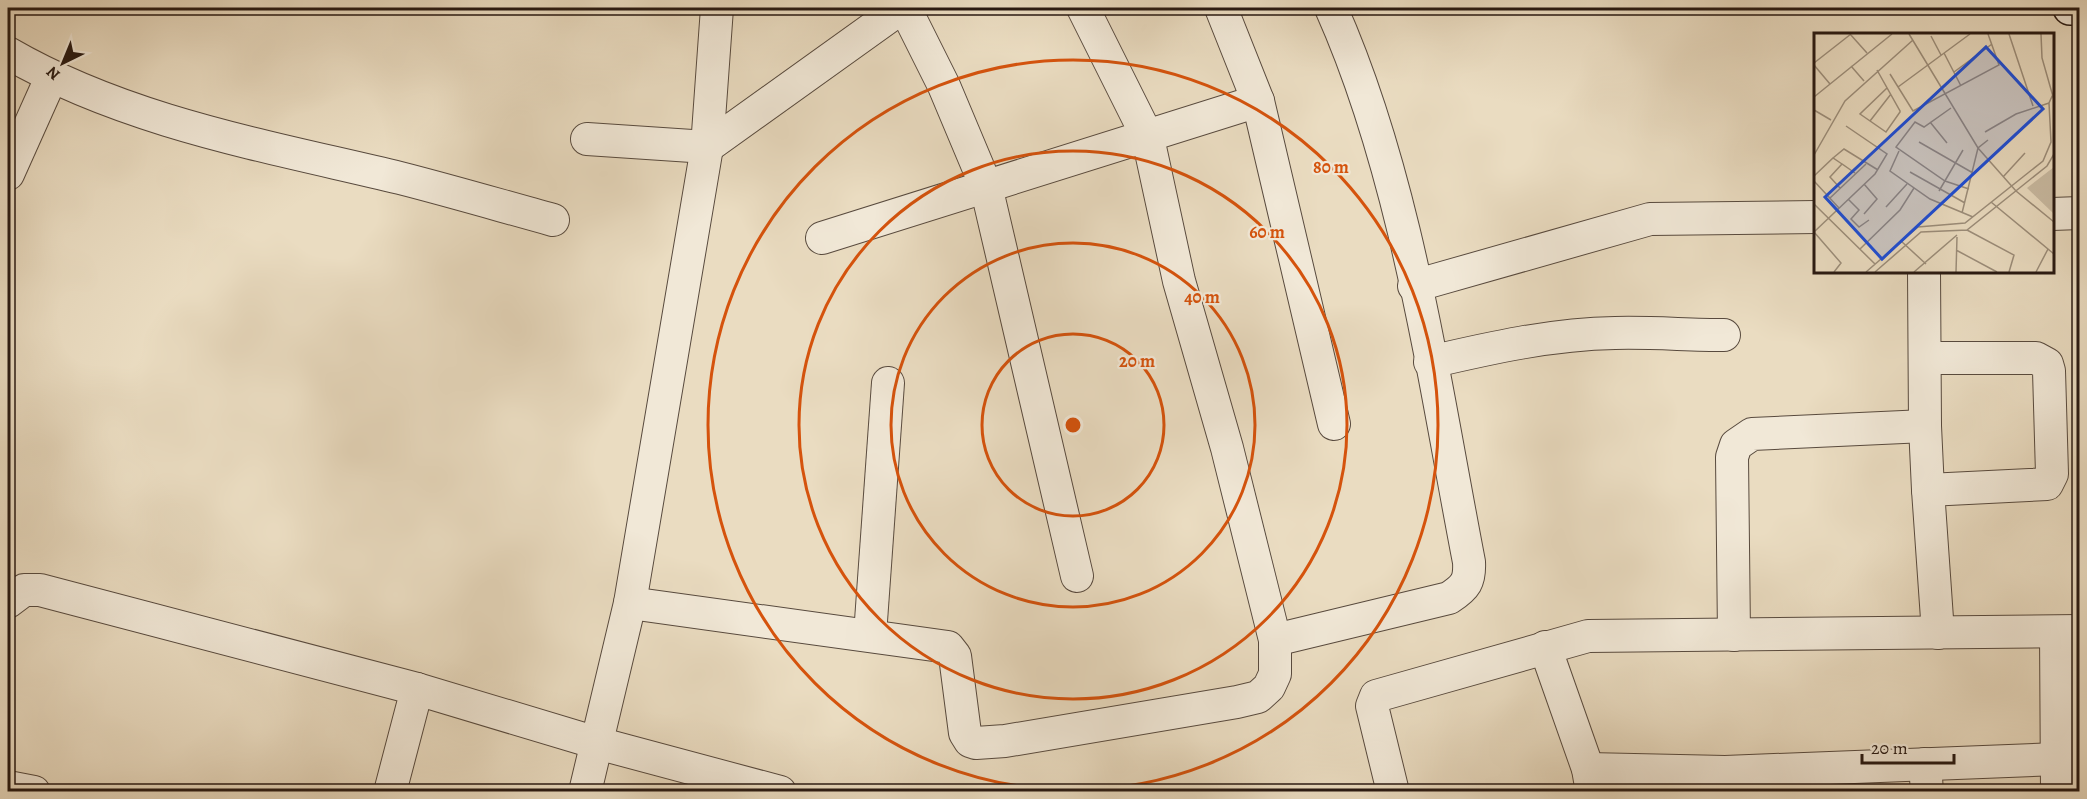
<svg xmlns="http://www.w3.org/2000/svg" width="2087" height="799" viewBox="0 0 2087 799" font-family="Alegreya,serif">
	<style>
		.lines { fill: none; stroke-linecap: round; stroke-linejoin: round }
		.street-casing { stroke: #584a3e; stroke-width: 34 }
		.secondary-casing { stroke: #281912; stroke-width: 36 }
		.street { stroke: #f1e8d7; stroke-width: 32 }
		.secondary { stroke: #f1e8d7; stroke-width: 33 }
		.ring { fill: none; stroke: #d5530d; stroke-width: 3 }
		.inset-road { fill: none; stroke: #9c8e7b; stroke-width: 1.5 }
		.view { fill: #1d4ed8; fill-opacity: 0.15; stroke: #1d4ed8; stroke-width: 3 }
		.inset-edge { fill: none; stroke: #281912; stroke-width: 3 }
		.centre { fill: #d5530d; stroke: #f1e8d7; stroke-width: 3 }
		.ring-label { font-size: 18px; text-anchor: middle; font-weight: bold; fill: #d5530d; stroke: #f1e8d7; stroke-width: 4.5; stroke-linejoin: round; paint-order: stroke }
	</style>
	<rect width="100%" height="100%" fill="#eadcc1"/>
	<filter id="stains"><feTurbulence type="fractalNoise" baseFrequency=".00333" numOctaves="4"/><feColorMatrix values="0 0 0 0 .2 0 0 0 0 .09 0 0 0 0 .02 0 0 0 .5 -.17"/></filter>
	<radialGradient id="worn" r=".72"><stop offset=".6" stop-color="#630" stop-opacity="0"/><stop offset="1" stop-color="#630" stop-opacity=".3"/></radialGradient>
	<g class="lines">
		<g class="street-casing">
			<g id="street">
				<path d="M 905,8 L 944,86 L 986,186 L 1077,576"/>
				<path d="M 1221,8 L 1258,101 L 1334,424"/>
				<path d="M 8,53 C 127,122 267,146 400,178 C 451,191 502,206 553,220"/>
				<path d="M 587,139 L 707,147 L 901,8"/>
				<path d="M 8,174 L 51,78"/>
				<path d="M 2052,214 L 2080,213"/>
				<path d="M 822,238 L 1258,101"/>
				<path d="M 1924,272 L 1925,426 L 1928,490"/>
				<path d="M 1414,286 L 1650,219 L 1816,217"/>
				<path d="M 1926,358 L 2036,358 L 2047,364 L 2049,371 L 2052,474 L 2047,484 L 1928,490 L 1938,633"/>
				<path d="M 1430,362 C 1490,348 1552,334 1615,333 C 1651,332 1688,335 1724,335"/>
				<path d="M 8,602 L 24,590 L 40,590 L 417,689 L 597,743 L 780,792"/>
				<path d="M 630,603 L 948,647 L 955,656 L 965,733 L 970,741 L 976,743 L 1005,741 L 1237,702 L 1258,697 L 1269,687 L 1275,674 L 1275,640 L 1227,448 L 1179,281 L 1148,138 L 1083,8"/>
				<path d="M 2056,632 L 2057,792"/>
				<path d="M 870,635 L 888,383"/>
				<path d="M 1734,635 L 1732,457 L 1736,445 L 1752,434 L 1925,426"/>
				<path d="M 1275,640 L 1449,598 C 1466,587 1470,581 1469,562 C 1434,381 1406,176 1331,8"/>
				<path d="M 1545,647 L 1588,769 L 1592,792"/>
				<path d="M 1925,764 L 1927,792"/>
				<path d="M 1588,769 L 1725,772 L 2057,759"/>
				<path d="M 8,787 L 34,792"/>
				<path d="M 390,792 L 417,689"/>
				<path d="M 585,792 L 630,603 L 707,147 L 717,8"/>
				<path d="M 1393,792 L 1372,706 L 1376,696 L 1588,636 L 2080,631"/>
			</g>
		</g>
		<g class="secondary-casing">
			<path id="secondary" d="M 2070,8 L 2080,8"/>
		</g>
		<use href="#street" class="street"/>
		<use href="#secondary" class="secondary"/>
	</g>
	<g class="ring">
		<circle cx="1073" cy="425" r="91"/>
		<circle cx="1073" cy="425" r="182"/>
		<circle cx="1073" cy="425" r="274"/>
		<circle cx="1073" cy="425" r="365"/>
	</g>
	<g transform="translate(1814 33)">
		<rect width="240" height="240" fill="#eadcc1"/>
		<path d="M 240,134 L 240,181 L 213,155 Z" fill="#c9bba3"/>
		<path class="inset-road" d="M 36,1 L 53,20M 95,1 L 164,115 L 202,158 L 240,189M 195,1 L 219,73M 227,1 L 228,25 L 240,67M 117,3 L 127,22M 130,20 L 147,53M 0,30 L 37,1M 0,32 L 16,51M 37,33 L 50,48M 63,37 L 86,78 L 86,79 L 72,99 L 46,81 L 73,55M 140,39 L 178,11M 76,41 L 99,78 L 185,32 L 174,1M 84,54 L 156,1M 0,64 L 78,1M 137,75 L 110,94 L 101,89 L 82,114 L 131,148 L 155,156M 0,77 L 17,87M 56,88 L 77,61M 116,89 L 133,110M 171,99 L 202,81 L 235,70M 105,109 L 159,140M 85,118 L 76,138 L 116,166 L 159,184M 0,122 L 31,68 L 99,7M 19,125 L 30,116 L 64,137M 96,139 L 151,170M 0,143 L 19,125 L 28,131M 189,144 L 211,120M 0,148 L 25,175M 50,151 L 63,166 L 50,181M 26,155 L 16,144 L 28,131 L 41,140M 125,158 L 149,117M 16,165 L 52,131M 34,166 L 45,177 L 37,186 L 45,194 L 55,187M 177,169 L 240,221M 0,171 L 61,231M 72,174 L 93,151M 148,180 L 164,115 L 174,107M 153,197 L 200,222 L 195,239M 0,199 L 61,141 L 73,121 L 32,93M 0,199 L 27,230 L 20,239M 87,208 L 112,231M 46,216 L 86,177 L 100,155M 142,217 L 183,239M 52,239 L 104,194 L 151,190 L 229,128 L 237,109 L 235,70 L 240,59M 61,239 L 107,199 L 153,197 L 233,133 L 240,121M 100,239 L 143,202M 142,239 L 143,204M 222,239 L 234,216"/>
		<path class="view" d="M 172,14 L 229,76 L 68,226 L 11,164 Z"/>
		<rect width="240" height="240" class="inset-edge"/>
	</g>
	<circle cx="1073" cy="425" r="9" class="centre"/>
	<g class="ring-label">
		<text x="1331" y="173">80 m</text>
		<text x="1267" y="238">60 m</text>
		<text x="1202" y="303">40 m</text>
		<text x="1137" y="367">20 m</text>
	</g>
	<rect width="2087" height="799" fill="none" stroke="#eadcc1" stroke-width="30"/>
	<rect x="9" y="9" width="2069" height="781" fill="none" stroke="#281912" stroke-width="3"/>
	<rect x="15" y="15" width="2057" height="769" fill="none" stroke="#281912" stroke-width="1.5"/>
	<g transform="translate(63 63) rotate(223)" stroke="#f1e8d7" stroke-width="4.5" paint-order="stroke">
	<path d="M0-4.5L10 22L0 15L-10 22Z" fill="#281912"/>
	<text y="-9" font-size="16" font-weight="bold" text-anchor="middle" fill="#281912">N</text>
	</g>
	<path d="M1862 754v9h92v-9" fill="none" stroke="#281912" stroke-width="3"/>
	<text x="1871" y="754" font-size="18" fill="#281912" stroke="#f1e8d7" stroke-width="4.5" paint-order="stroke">20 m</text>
	<rect width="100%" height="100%" filter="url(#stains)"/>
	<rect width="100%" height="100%" fill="url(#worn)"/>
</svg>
